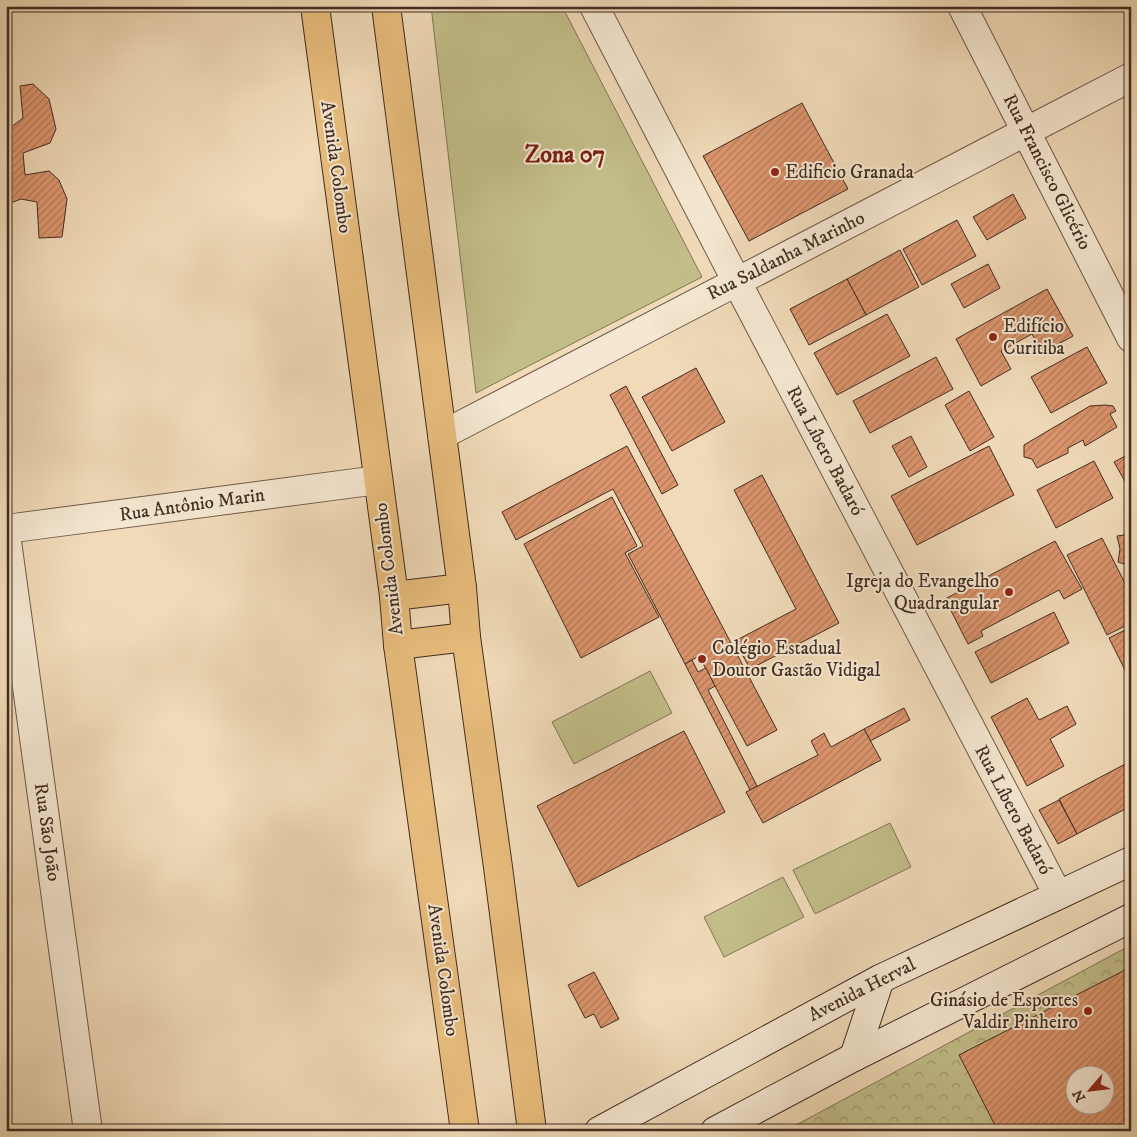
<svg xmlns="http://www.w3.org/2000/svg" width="1137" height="1137" viewBox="0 0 1137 1137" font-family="'IM FELL DW Pica',serif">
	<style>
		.grass { fill: #c2bd89; stroke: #827456 }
		.park { fill: url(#park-crowns); stroke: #827456; fill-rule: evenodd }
		.building { fill: url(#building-hatch); stroke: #412c23; fill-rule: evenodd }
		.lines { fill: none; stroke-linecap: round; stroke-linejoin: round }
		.minor-casing { stroke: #6d5848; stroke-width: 30 }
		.secondary-casing { stroke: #412c23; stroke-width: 30 }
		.primary-casing { stroke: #412c23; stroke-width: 30 }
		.minor { stroke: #f5e7d1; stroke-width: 28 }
		.secondary { stroke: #f5e7d1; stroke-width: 28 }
		.primary { stroke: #e8bd7c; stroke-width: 28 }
		.poi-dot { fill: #8f2418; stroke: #f5e7d1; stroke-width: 2 }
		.labels { text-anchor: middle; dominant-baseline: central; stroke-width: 4; stroke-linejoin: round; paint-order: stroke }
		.street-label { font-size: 19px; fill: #412c23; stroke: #f5e7d1 }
		.poi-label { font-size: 19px; fill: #412c23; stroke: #f5e7d1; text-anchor: start }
		.district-label { font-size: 24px; font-weight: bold; fill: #7a1f14; stroke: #f5e7d1 }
	</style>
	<defs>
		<pattern id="park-crowns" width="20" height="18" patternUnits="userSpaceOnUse" patternTransform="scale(1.25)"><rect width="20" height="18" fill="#c2bd89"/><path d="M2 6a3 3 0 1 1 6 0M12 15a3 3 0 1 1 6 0" fill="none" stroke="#9f9a70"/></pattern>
		<pattern id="building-hatch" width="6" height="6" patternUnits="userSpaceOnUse" patternTransform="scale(1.25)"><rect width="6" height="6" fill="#dc956d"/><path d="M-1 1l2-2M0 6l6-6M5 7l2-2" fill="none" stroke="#b47a59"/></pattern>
	</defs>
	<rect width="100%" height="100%" fill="#f0dab8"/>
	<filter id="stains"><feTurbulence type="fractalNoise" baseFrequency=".004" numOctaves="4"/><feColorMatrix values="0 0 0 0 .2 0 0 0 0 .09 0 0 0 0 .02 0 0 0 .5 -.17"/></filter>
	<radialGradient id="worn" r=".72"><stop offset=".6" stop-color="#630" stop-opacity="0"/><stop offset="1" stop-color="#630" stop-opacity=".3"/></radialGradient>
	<g class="grass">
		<path d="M 431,6 L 562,6 L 702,277 L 476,393 Z"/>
		<path d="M 650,671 L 672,713 L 574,764 L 552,722 Z"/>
		<path d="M 890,823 L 911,867 L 815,914 L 793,870 Z"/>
		<path d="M 783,877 L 804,917 L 724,957 L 704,917 Z"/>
	</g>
	<path class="park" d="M 1131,945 L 1131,1131 L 785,1131 ZM 1074,1074 L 1104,1074 L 1104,1104 L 1074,1104 Z"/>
	<g class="building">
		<path d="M 33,84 L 49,99 L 56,129 L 50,143 L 23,153 L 25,175 L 49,171 L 59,180 L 67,199 L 62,237 L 39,238 L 37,202 L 21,199 L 8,204 L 6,206 L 6,131 L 23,118 L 20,86 Z"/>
		<path d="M 802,103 L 848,189 L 749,241 L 703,156 Z"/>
		<path d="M 1013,194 L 1026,218 L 987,240 L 973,217 Z"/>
		<path d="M 957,220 L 976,256 L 922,285 L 903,249 Z"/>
		<path d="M 900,250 L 919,287 L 866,315 L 847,279 Z"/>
		<path d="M 988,264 L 1000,288 L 964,308 L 951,284 Z"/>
		<path d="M 847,279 L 866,315 L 809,345 L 790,309 Z"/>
		<path d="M 1047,289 L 1073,336 L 1042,353 L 1032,334 L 1001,351 L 1011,369 L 981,386 L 956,339 Z"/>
		<path d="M 887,314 L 910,356 L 837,395 L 814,353 Z"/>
		<path d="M 1087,347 L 1107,383 L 1051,413 L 1031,377 Z"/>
		<path d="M 936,357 L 953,389 L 870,433 L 853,401 Z"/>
		<path d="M 696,368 L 725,422 L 672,451 L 642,397 Z"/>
		<path d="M 626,386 L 678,485 L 662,494 L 610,395 Z"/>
		<path d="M 969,391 L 994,437 L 970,451 L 945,405 Z"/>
		<path d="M 1105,405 L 1113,406 L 1116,411 L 1110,414 L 1117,427 L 1085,446 L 1083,440 L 1068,448 L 1068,453 L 1037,468 L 1032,459 L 1024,457 L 1024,445 L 1090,406 Z"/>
		<path d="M 911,436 L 927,467 L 909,477 L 892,446 Z"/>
		<path d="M 627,446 L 777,730 L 747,746 L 699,656 L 685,664 L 628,554 L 643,546 L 613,489 L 516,540 L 502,512 Z"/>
		<path d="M 989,446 L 1014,495 L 917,545 L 891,496 Z"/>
		<path d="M 1131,453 L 1131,492 L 1114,462 Z"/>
		<path d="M 1094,461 L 1113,498 L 1056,528 L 1037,490 Z"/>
		<path d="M 762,475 L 839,623 L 750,669 L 735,641 L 796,609 L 734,490 Z"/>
		<path d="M 612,497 L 637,546 L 625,553 L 659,617 L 581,658 L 524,544 Z"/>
		<path d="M 1131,534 L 1131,566 L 1118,562 L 1120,549 L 1117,536 Z"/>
		<path d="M 1102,538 L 1131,595 L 1131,623 L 1107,635 L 1067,555 Z"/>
		<path d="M 1055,541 L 1082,589 L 1064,599 L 1059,590 L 981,631 L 983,636 L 968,644 L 945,599 Z"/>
		<path d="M 1054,612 L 1069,643 L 991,683 L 975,652 Z"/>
		<path d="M 1131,627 L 1131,682 L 1109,638 Z"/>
		<path d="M 692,660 L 698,672 L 706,668 L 715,686 L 708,690 L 757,786 L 750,790 L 685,664 Z"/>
		<path d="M 1027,698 L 1039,720 L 1067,706 L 1076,724 L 1050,739 L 1064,766 L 1027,786 L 991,717 Z"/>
		<path d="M 904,708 L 910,720 L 870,741 L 864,729 Z"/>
		<path d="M 864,729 L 881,760 L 763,823 L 746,792 L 818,755 L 811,741 L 824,733 L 831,747 Z"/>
		<path d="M 684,731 L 725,812 L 578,887 L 537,806 Z"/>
		<path d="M 1131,761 L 1131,806 L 1077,834 L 1059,799 Z"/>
		<path d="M 1059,800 L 1077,834 L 1058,844 L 1039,810 Z"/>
		<path d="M 1131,967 L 1131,1131 L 998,1131 L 959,1055 ZM 1074,1074 L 1104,1074 L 1104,1104 L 1074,1104 Z"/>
		<path d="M 594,972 L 619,1019 L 601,1028 L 594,1014 L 585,1018 L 568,985 Z"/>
	</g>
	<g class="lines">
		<g class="minor-casing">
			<g id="minor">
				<path d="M 594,6 L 737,282 L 1058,895"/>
				<path d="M 962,6 L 1131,338"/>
				<path d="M 442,435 L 1131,77"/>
				<path d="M 6,529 L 378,480"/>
				<path d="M 6,534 L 88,1131"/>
			</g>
		</g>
		<g class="secondary-casing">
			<g id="secondary">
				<path d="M 854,1057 L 880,979"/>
				<path d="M 599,1131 L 880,979 L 1131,861"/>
				<path d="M 715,1131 L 854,1057 L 1131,918"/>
			</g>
		</g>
		<g class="primary-casing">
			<g id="primary">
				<path d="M 315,6 L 394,596 L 398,645 L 465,1131"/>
				<path d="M 386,6 L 462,588 L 466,637 L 498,867 L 532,1131"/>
				<path d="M 394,596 L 462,588"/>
				<path d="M 398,645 L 466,637"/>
			</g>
		</g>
		<use href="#minor" class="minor"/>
		<use href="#secondary" class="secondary"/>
		<use href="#primary" class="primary"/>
	</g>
	<g class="poi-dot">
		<circle cx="775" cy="172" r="5"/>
		<circle cx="993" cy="337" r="5"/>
		<circle cx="1009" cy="592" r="5"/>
		<circle cx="702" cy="659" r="5"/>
		<circle cx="1088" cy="1011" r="5"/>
	</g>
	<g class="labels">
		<g class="street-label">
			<text transform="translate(336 167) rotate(82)">Avenida Colombo</text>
			<text transform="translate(1047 172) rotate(63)">Rua Francisco Glicério</text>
			<text transform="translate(786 256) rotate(-27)">Rua Saldanha Marinho</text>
			<text transform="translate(825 451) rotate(62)">Rua Líbero Badaró</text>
			<text transform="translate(192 505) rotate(-8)">Rua Antônio Marin</text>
			<text transform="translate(389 569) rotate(-97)">Avenida Colombo</text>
			<text transform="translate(1013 810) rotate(62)">Rua Líbero Badaró</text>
			<text transform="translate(47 832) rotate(82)">Rua São João</text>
			<text transform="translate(443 970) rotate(82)">Avenida Colombo</text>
			<text transform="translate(862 990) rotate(-27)">Avenida Herval</text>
		</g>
		<g class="poi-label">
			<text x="785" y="172">Edificio Granada</text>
			<text x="1003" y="326">Edifício<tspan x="1003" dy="22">Curitiba</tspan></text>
			<text x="999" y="581" text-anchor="end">Igreja do Evangelho<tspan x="999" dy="22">Quadrangular</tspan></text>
			<text x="712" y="648">Colégio Estadual<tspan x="712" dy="22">Doutor Gastão Vidigal</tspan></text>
			<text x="1078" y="1000" text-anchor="end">Ginásio de Esportes<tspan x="1078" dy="22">Valdir Pinheiro</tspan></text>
		</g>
		<g class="district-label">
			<text x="565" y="155">Zona 07</text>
		</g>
	</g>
	<rect width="1137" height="1137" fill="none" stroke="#f0dab8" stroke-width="25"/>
	<rect x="8" y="8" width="1122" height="1122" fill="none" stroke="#412c23" stroke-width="2.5"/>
	<rect x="12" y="12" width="1112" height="1112" fill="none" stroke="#412c23"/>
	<g transform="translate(1090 1090) rotate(242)"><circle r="24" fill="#f5e7d1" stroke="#ad9c8b"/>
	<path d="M0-4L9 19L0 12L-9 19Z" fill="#8f2418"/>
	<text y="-8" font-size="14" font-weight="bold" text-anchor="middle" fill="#412c23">N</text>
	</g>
	<rect width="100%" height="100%" filter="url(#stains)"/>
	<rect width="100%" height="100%" fill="url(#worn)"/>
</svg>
